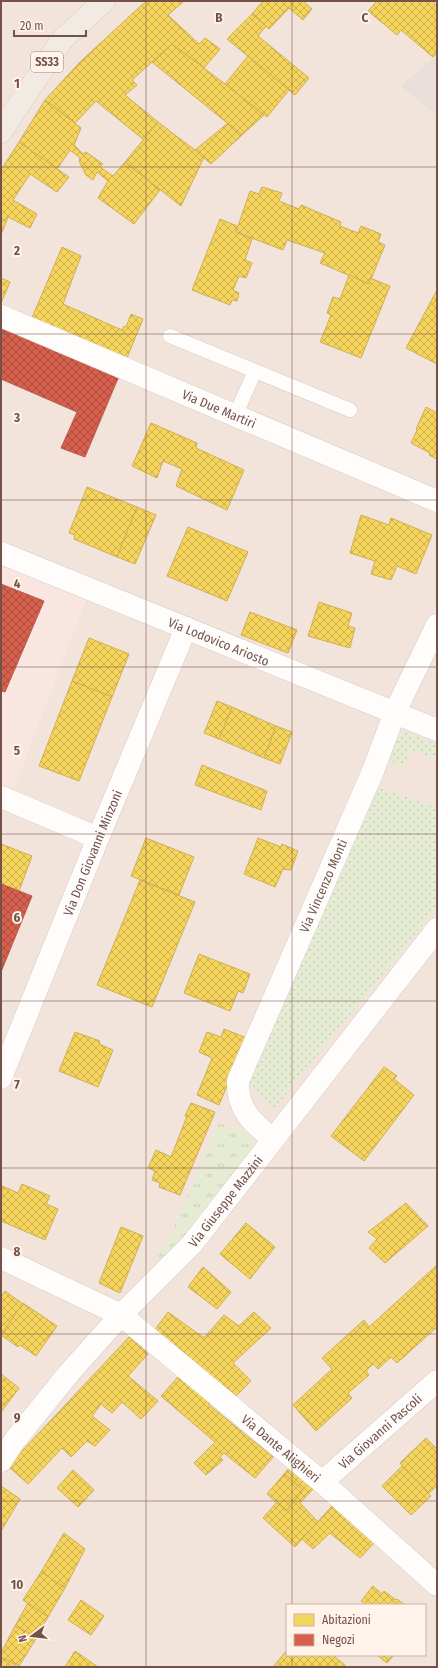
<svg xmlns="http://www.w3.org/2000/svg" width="438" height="1668" viewBox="0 0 438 1668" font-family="'Fira Sans Condensed',sans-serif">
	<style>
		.residential { fill: #f2e4da; fill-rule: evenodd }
		.commercial { fill: #f9e6e0 }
		.industrial { fill: #e9dfda }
		.grass { fill: url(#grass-tufts) }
		.park { fill: url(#park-dots) }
		.homes { fill: url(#homes-cross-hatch); stroke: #cfae57 }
		.shops { fill: url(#shops-cross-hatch); stroke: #b95c4c }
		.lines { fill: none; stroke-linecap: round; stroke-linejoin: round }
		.lane-casing { stroke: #d4cbc6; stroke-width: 15 }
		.street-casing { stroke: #d4cbc6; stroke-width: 23 }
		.primary-casing { stroke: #d8cdc9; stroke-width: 23 }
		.lane { stroke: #fefdfc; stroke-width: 14 }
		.street { stroke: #fefdfc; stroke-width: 22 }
		.primary { stroke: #f2ebe4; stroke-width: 22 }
		.grid { fill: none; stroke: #74524a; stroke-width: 1; stroke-opacity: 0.55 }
		.labels { text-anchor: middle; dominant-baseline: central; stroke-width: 4; stroke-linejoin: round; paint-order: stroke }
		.shield { fill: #fff3ea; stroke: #9e827a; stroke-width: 1 }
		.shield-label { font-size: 12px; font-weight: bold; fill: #74524a }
		.street-label { font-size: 13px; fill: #74524a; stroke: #fff3ea }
		.grid-label { font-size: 13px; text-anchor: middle; font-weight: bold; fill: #74524a; stroke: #fff3ea; stroke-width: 4; stroke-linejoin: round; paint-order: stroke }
	</style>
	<defs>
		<pattern id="grass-tufts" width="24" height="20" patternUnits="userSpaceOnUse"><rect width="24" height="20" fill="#e6ecd4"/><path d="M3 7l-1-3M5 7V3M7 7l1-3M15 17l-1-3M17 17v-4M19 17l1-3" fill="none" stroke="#c9ccb8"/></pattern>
		<pattern id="park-dots" width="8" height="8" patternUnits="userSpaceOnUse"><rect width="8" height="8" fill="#e6ecd4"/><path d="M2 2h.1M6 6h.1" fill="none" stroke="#c9ccb8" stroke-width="1.8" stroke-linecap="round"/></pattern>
		<pattern id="homes-cross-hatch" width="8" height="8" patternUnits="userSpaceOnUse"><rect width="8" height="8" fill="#f6d55c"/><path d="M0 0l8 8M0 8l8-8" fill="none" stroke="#ccaf4e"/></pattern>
		<pattern id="shops-cross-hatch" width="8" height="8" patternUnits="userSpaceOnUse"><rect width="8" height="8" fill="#d6604d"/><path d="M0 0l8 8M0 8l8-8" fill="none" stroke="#a94e3f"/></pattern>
	</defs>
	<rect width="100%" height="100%" fill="#f6f0ea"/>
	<g class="residential">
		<path d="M 1,1 L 96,1 L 1,123 Z"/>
		<path d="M 109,1 L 437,1 L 437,55 L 401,86 L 437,116 L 437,252 L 436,253 L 437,255 L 437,622 L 392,715 L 437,734 L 437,921 L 265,1141 L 1,1456 L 1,783 L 14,788 L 1,547 L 1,137 L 62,44 Z"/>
		<path d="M 437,643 L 437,724 L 405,710 Z"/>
		<path d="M 437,935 L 437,1667 L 1,1667 L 1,1466 ZM 287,1605 L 425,1605 L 425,1655 L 287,1655 Z"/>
	</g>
	<path class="commercial" d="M 1,547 L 92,585 L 14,788 L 1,783 Z"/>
	<path class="industrial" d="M 437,55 L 437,116 L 401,86 Z"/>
	<path class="grass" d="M 218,1123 C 230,1126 253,1132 254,1147 L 184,1237 L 159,1263 L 157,1260 L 157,1257 L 174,1227 Z"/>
	<g class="park">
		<path d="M 403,733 L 410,733 L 437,745 L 437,760 L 411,749 L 404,766 L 388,760 L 397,738 Z"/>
		<path d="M 378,787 L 437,808 L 437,907 L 275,1108 L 245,1079 Z"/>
	</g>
	<g class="homes">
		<path d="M 146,1 L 184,1 L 168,15 L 199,44 L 205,38 L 220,49 L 204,68 L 172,44 L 132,80 L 137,85 L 125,95 L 158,122 L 144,140 L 96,101 L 75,123 L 45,100 L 80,62 Z"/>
		<path d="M 263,1 L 303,1 L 312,9 L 303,20 L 289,8 L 269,29 L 252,14 Z"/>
		<path d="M 377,1 L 432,1 L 437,6 L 437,53 L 433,57 L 401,30 L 397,35 L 368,11 Z"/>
		<path d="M 252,14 L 266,26 L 258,36 L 309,78 L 295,95 L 227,39 Z"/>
		<path d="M 172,44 L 225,84 L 264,115 L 242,135 L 152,62 Z"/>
		<path d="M 248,56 L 289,90 L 267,117 L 225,84 Z"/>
		<path d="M 45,100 L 81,128 L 74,145 L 83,154 L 86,152 L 103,164 L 100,167 L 113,176 L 125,162 L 160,190 L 134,224 L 98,198 L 108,181 L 97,172 L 93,180 L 86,175 L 79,161 L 80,158 L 70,150 L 57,169 L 19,142 Z"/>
		<path d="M 158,122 L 204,157 L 181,206 L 125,162 Z"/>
		<path d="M 228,123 L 242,135 L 211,164 L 195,150 Z"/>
		<path d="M 19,142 L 69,177 L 57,192 L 30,174 L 13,200 L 37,214 L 30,228 L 8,217 L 1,235 L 1,170 Z"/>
		<path d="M 262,187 L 282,193 L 279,201 L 299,209 L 301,205 L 341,222 L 340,226 L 358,233 L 361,226 L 381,234 L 378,242 L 385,245 L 369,284 L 320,263 L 325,253 L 287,240 L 283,250 L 236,232 L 250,191 L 259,194 Z"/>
		<path d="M 220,219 L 237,226 L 236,232 L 252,239 L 245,260 L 252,263 L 246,278 L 239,276 L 233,290 L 239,293 L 237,301 L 232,300 L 230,305 L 192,290 Z"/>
		<path d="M 62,247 L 81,256 L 63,304 L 122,330 L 124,326 L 126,327 L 131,314 L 143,319 L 126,360 L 31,320 Z"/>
		<path d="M 349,275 L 369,284 L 370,278 L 390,286 L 361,358 L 320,342 L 331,315 L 327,313 L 333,297 L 340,299 Z"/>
		<path d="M 1,278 L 10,282 L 1,303 Z"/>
		<path d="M 437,290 L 437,364 L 406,348 Z"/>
		<path d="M 426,407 L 437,413 L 437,459 L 429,455 L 430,453 L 411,443 L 417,430 L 416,429 Z"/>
		<path d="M 151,423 L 197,443 L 196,448 L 244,470 L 227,510 L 176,486 L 182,469 L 163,461 L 157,478 L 132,466 Z"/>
		<path d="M 87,487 L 137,507 L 117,557 L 74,539 L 75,535 L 69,533 Z"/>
		<path d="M 137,507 L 156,515 L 135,564 L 117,557 Z"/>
		<path d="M 361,515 L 389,525 L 391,518 L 432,535 L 416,574 L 397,566 L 391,580 L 371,574 L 375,561 L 350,553 Z"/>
		<path d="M 188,527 L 248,552 L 227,601 L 167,576 Z"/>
		<path d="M 319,602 L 352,613 L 348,626 L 355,628 L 350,648 L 308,636 Z"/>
		<path d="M 250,612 L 297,630 L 288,653 L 241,635 Z"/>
		<path d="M 89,638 L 129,654 L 112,697 L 72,681 Z"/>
		<path d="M 72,681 L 112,697 L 79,781 L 39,766 Z"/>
		<path d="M 217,701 L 232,707 L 219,739 L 204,733 Z"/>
		<path d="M 232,707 L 276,726 L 264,758 L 219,739 Z"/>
		<path d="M 276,726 L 292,732 L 280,764 L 264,758 Z"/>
		<path d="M 202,765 L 267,791 L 261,810 L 195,785 Z"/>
		<path d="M 146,838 L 194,857 L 179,895 L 131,876 Z"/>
		<path d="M 258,838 L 281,847 L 282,844 L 298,851 L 291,870 L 283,869 L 275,887 L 244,874 Z"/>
		<path d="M 1,844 L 32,856 L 19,891 L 1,884 Z"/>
		<path d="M 140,880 L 195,902 L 152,1007 L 97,985 Z"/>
		<path d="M 199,954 L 250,974 L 243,993 L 238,991 L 230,1011 L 184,993 Z"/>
		<path d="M 224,1029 L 247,1038 L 219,1105 L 197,1095 L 212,1058 L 199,1052 L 207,1032 L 221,1037 Z"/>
		<path d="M 75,1032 L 100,1041 L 99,1044 L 113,1050 L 98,1087 L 59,1071 Z"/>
		<path d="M 384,1067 L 397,1076 L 394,1079 L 414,1095 L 364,1161 L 331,1136 Z"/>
		<path d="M 191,1103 L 215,1112 L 180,1195 L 159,1187 L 160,1183 L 152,1180 L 155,1171 L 148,1168 L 156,1150 L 171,1157 L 187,1116 L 185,1116 Z"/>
		<path d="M 22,1184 L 50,1196 L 46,1204 L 58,1209 L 45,1240 L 1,1221 L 2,1186 L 18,1193 Z"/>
		<path d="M 406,1203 L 428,1226 L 385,1263 L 369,1248 L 377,1239 L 368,1232 Z"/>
		<path d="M 246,1223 L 275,1247 L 250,1279 L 220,1254 Z"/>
		<path d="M 121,1227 L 143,1236 L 120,1293 L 99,1283 Z"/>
		<path d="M 437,1265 L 437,1327 L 397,1363 L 391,1357 L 378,1369 L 373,1364 L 366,1371 L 369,1375 L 348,1393 L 352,1398 L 316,1431 L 293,1405 L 332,1369 L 322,1358 L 364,1320 L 369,1327 Z"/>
		<path d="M 203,1267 L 231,1292 L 217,1309 L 188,1287 Z"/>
		<path d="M 5,1291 L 23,1304 L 1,1335 L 1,1297 Z"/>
		<path d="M 23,1303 L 57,1326 L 36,1356 L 20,1345 L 18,1347 L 1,1335 Z"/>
		<path d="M 168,1312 L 204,1338 L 224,1315 L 239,1326 L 254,1312 L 271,1328 L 233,1363 L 251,1381 L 234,1398 L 154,1331 Z"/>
		<path d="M 130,1336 L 148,1354 L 128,1376 L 158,1401 L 141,1419 L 122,1402 L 112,1413 L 101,1404 L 92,1416 L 110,1430 L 95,1446 L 87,1441 L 71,1457 L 62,1448 L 28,1484 L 8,1466 Z"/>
		<path d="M 1,1374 L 19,1388 L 1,1412 Z"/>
		<path d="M 179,1376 L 210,1403 L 208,1404 L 273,1457 L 255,1478 L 224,1453 L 220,1457 L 223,1460 L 206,1475 L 194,1463 L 215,1442 L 161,1396 Z"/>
		<path d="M 426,1438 L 437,1449 L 437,1486 L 429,1493 L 400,1463 Z"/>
		<path d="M 402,1466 L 431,1496 L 411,1515 L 382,1486 Z"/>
		<path d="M 289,1468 L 313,1489 L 300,1503 L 318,1522 L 295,1547 L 263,1518 L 277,1502 L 286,1511 L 303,1490 L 284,1474 Z"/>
		<path d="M 73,1470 L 94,1490 L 78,1507 L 57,1488 Z"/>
		<path d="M 284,1474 L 303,1490 L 286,1511 L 267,1494 Z"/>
		<path d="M 1,1486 L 20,1499 L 1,1531 Z"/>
		<path d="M 333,1505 L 375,1542 L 360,1558 L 330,1533 L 313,1549 L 302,1539 Z"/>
		<path d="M 64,1533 L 85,1549 L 65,1588 L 41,1572 Z"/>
		<path d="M 41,1572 L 65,1588 L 48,1617 L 23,1600 Z"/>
		<path d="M 373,1586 L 382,1594 L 384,1591 L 396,1600 L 397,1599 L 405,1605 L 366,1605 L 361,1601 Z"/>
		<path d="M 81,1600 L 104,1616 L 91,1635 L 68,1620 Z"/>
		<path d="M 28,1603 L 48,1617 L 37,1637 L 15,1626 Z"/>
		<path d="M 15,1626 L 37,1637 L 19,1666 L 1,1657 L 1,1653 Z"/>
		<path d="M 287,1650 L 287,1655 L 333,1655 L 347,1667 L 273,1667 Z"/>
		<path d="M 75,1651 L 98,1667 L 65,1667 Z"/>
		<path d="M 377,1655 L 394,1655 L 387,1663 Z"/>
		<path d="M 1,1657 L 15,1664 L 14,1667 L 1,1667 Z"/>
	</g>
	<g class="shops">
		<path d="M 1,326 L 119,376 L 85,457 L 61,448 L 77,412 L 1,379 Z"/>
		<path d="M 1,584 L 44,601 L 5,692 L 1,691 Z"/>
		<path d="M 1,884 L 32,896 L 1,972 Z"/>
	</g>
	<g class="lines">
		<g class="lane-casing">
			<g id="lane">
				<path d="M 170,336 L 350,410"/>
				<path d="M 235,416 L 255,371"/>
			</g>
		</g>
		<g class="street-casing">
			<g id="street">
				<path id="s1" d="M 1,316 L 437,501"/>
				<path id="s2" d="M 1,553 L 437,730"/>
				<path d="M 1,797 L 98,838"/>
				<path id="s3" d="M 1,1078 L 98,838 L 186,628"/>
				<path id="s4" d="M 273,1139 C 252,1123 237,1109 238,1081 L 373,771 L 395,712 L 437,625"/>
				<path id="s5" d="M 1,1258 L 121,1315 L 322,1482 L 437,1585"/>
				<path id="s6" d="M 1,1461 L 15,1440 L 69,1373 L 121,1315 L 192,1244 L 437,929"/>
				<path id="s7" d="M 322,1482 L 437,1381"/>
			</g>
		</g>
		<g class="primary-casing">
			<path id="primary" d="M 1,132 L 61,41 L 104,1"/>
		</g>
		<use href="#lane" class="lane"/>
		<use href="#street" class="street"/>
		<use href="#primary" class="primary"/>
	</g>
	<path class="grid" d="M 146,1 L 146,1667M 292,1 L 292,1605M 1,167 L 437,167M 1,334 L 437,334M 1,500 L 437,500M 1,667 L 437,667M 1,834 L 437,834M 1,1001 L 437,1001M 1,1168 L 437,1168M 1,1334 L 437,1334M 1,1501 L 437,1501M 292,1655 L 292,1667"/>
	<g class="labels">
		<rect class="shield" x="31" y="52" width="32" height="20" rx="3"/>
		<g class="shield-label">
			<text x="47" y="62">SS33</text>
		</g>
		<g class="street-label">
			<text stroke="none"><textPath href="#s1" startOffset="237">Via Due Martiri</textPath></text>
			<text stroke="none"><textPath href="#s2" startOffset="235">Via Lodovico Ariosto</textPath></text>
			<text stroke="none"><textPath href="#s3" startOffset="243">Via Don Giovanni Minzoni</textPath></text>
			<text stroke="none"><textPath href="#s4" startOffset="284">Via Vincenzo Monti</textPath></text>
			<text stroke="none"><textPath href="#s6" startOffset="344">Via Giuseppe Mazzini</textPath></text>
			<text stroke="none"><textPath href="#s7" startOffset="77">Via Giovanni Pascoli</textPath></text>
			<text stroke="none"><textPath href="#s5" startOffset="341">Via Dante Alighieri</textPath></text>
		</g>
	</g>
	<g class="grid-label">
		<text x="219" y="22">B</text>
		<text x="365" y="22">C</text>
		<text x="17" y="88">1</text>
		<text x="17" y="255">2</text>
		<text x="17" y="422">3</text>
		<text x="17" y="588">4</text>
		<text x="17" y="755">5</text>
		<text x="17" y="922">6</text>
		<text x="17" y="1089">7</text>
		<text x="17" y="1256">8</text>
		<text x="17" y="1422">9</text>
		<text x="17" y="1589">10</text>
	</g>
	<rect width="438" height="1668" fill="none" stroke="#74524a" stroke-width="4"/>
	<rect x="286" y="1604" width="140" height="52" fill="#fff3ea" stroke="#c7b3aa"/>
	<rect x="294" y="1614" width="20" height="12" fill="#f6d55c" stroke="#c7b3aa"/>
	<text x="322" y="1624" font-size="12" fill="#74524a">Abitazioni</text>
	<rect x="294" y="1634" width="20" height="12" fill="#d6604d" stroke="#c7b3aa"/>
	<text x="322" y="1644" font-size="12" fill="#74524a">Negozi</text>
	<g transform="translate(32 1636) rotate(255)" stroke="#fff3ea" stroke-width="3" paint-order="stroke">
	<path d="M0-3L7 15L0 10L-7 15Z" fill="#74524a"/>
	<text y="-6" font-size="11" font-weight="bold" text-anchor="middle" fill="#74524a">N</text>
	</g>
	<path d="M14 30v6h72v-6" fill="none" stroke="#74524a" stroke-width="2"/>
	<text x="20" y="30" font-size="12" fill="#74524a" stroke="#fff3ea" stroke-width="3" paint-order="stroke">20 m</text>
</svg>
